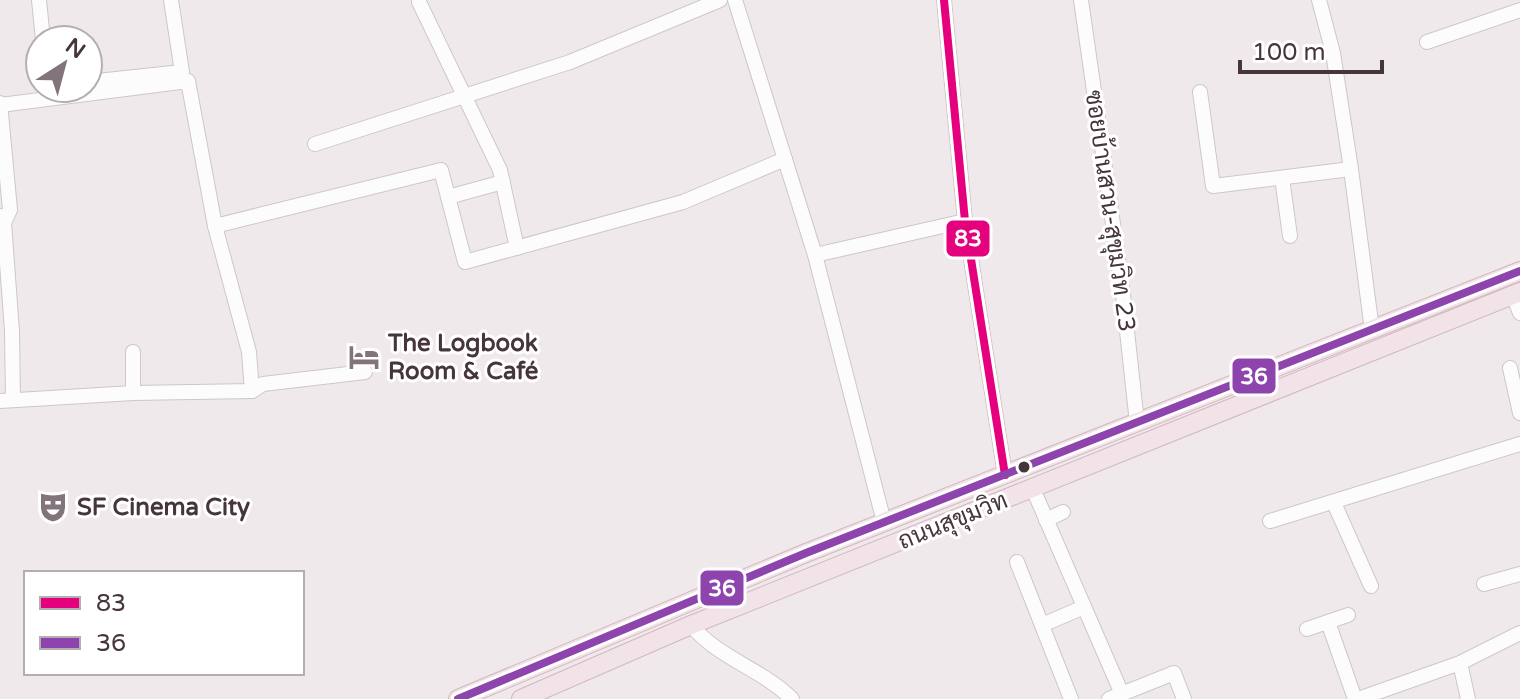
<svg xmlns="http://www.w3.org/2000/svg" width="1520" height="699" viewBox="0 0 1520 699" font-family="'Varela Round',Sarabun,sans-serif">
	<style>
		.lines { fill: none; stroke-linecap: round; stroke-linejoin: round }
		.minor-casing { stroke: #cec6c9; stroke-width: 16 }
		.major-casing { stroke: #d3b6c0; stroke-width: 20 }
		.minor { stroke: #fdfcfc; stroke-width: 14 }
		.major { stroke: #f1e3e8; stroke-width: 18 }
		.bus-1-casing { stroke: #fff; stroke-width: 14 }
		.bus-2-casing { stroke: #fff; stroke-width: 14 }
		.bus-1 { stroke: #e5007d; stroke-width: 8 }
		.bus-2 { stroke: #8e44ad; stroke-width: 8 }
		.bus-dot { fill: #46353d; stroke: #fff; stroke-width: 3 }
		.labels { text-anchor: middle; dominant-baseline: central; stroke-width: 6; stroke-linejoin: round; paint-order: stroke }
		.street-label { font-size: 24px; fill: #46353d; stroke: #fff }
		.poi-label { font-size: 24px; font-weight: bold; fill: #46353d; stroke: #fff; text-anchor: start }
		.line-badge { stroke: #fff; stroke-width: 3 }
		.badge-label { font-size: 22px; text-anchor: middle; font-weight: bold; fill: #fff }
	</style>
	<rect width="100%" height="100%" fill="#f0e9eb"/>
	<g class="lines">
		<g class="minor-casing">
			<g id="minor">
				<path d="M 39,0 L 43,40"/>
				<path d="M 735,0 L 815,255 L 884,522"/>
				<path d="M 944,0 L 965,221 L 1005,475"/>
				<path d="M 1081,0 L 1123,294 L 1137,423"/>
				<path d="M 1319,0 L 1333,53 L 1351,169 L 1372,330"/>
				<path d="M 419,2 L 500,170 L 517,248"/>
				<path d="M 1427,42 L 1520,10"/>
				<path d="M 88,82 L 182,72 L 171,0"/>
				<path d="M 1200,92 L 1213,186 L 1351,169"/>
				<path d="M 0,103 L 10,210 L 4,223"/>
				<path d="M 0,105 L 188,81 L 215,226 L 249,352 L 252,391"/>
				<path d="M 315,144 L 570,62 L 720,0"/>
				<path d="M 1282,178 L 1290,236"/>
				<path d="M 448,197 L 503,182"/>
				<path d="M 0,216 L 4,223 L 12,331 L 13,400"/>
				<path d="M 215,226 L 441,170 L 465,262 L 683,202 L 785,159"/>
				<path d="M 815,255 L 965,221"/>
				<path d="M 1513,295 L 1520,313"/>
				<path d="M 133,352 L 133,393"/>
				<path d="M 1510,368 L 1520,413"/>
				<path d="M 0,401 L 133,393 L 252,391 L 263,384 L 365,372"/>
				<path d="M 1033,489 L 1122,694"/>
				<path d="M 1334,503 L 1371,586"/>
				<path d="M 1046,520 L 1063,512"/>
				<path d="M 1270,521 L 1520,444"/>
				<path d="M 1017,562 L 1071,699"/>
				<path d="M 1484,584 L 1520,574"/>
				<path d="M 1328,622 L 1355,699"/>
				<path d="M 691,625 C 718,658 762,669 792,699"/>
				<path d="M 1042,625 L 1084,607"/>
				<path d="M 1307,629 L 1348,615"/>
				<path d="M 1460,663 L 1468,699"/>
				<path d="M 1109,699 L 1174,673 L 1184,699"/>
				<path d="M 1358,699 L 1460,663 L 1520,633"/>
			</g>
		</g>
		<g class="major-casing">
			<g id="major">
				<path d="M 458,699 L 806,553 L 1520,271"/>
				<path d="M 521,699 L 691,625 L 1520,292"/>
			</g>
		</g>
		<use href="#minor" class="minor"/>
		<use href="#major" class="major"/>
		<g class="bus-1-casing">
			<path id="bus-1" d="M 944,0 L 965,221 L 1005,475"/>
		</g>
		<g class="bus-2-casing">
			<path id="bus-2" d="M 458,699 L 806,553 L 1520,271"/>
		</g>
		<use href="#bus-1" class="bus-1"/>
		<use href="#bus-2" class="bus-2"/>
	</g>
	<defs>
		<g id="hotel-bare" transform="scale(2.4)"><path d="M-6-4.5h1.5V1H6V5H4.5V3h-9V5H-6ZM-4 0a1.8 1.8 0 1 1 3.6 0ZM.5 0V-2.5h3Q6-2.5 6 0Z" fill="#82747a" stroke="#fff" stroke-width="2.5" paint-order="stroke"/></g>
		<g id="theatre-bare" transform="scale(2.4)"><path d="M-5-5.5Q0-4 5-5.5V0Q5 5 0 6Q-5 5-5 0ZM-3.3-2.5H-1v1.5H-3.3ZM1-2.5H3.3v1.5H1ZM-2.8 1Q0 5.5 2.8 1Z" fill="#82747a" stroke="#fff" stroke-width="2.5" paint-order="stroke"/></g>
	</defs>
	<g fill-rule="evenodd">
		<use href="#hotel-bare" x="364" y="357"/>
		<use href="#theatre-bare" x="53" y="507"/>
	</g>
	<circle class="bus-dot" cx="1024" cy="467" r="7"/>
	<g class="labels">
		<g class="street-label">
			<text transform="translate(1110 211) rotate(82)">ซอยบ้านสวน-สุขุมวิท 23</text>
			<text transform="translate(953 521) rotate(-22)">ถนนสุขุมวิท</text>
		</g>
		<g class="poi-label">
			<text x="388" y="343">The Logbook<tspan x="388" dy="28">Room &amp; Café</tspan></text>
			<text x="77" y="507">SF Cinema City</text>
		</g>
	</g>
	<g class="line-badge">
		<rect x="945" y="219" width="46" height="39" rx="8" fill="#e5007d"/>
		<rect x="1231" y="357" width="46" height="38" rx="8" fill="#8e44ad"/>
		<rect x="699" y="569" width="46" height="38" rx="8" fill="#8e44ad"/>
	</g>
	<g class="badge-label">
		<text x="968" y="246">83</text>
		<text x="1254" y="384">36</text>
		<text x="722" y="596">36</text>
	</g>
	<rect x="24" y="571" width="280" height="104" fill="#ffffff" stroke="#b5aeb1" stroke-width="2"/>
	<rect x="40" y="597" width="40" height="12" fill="#e5007d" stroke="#b5aeb1" stroke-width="2"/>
	<text x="96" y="611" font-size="24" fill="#46353d">83</text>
	<rect x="40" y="637" width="40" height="12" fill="#8e44ad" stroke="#b5aeb1" stroke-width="2"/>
	<text x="96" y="651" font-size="24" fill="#46353d">36</text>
	<g transform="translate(64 64) rotate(36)"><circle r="38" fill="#ffffff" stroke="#b5aeb1" stroke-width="2"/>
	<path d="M0-6L14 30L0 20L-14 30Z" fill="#82747a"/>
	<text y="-12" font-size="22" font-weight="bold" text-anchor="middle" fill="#46353d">N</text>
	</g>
	<path d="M1240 60v12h142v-12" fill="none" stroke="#46353d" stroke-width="4"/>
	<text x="1252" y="60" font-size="24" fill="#46353d" stroke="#ffffff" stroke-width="6" paint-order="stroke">100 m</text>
</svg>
